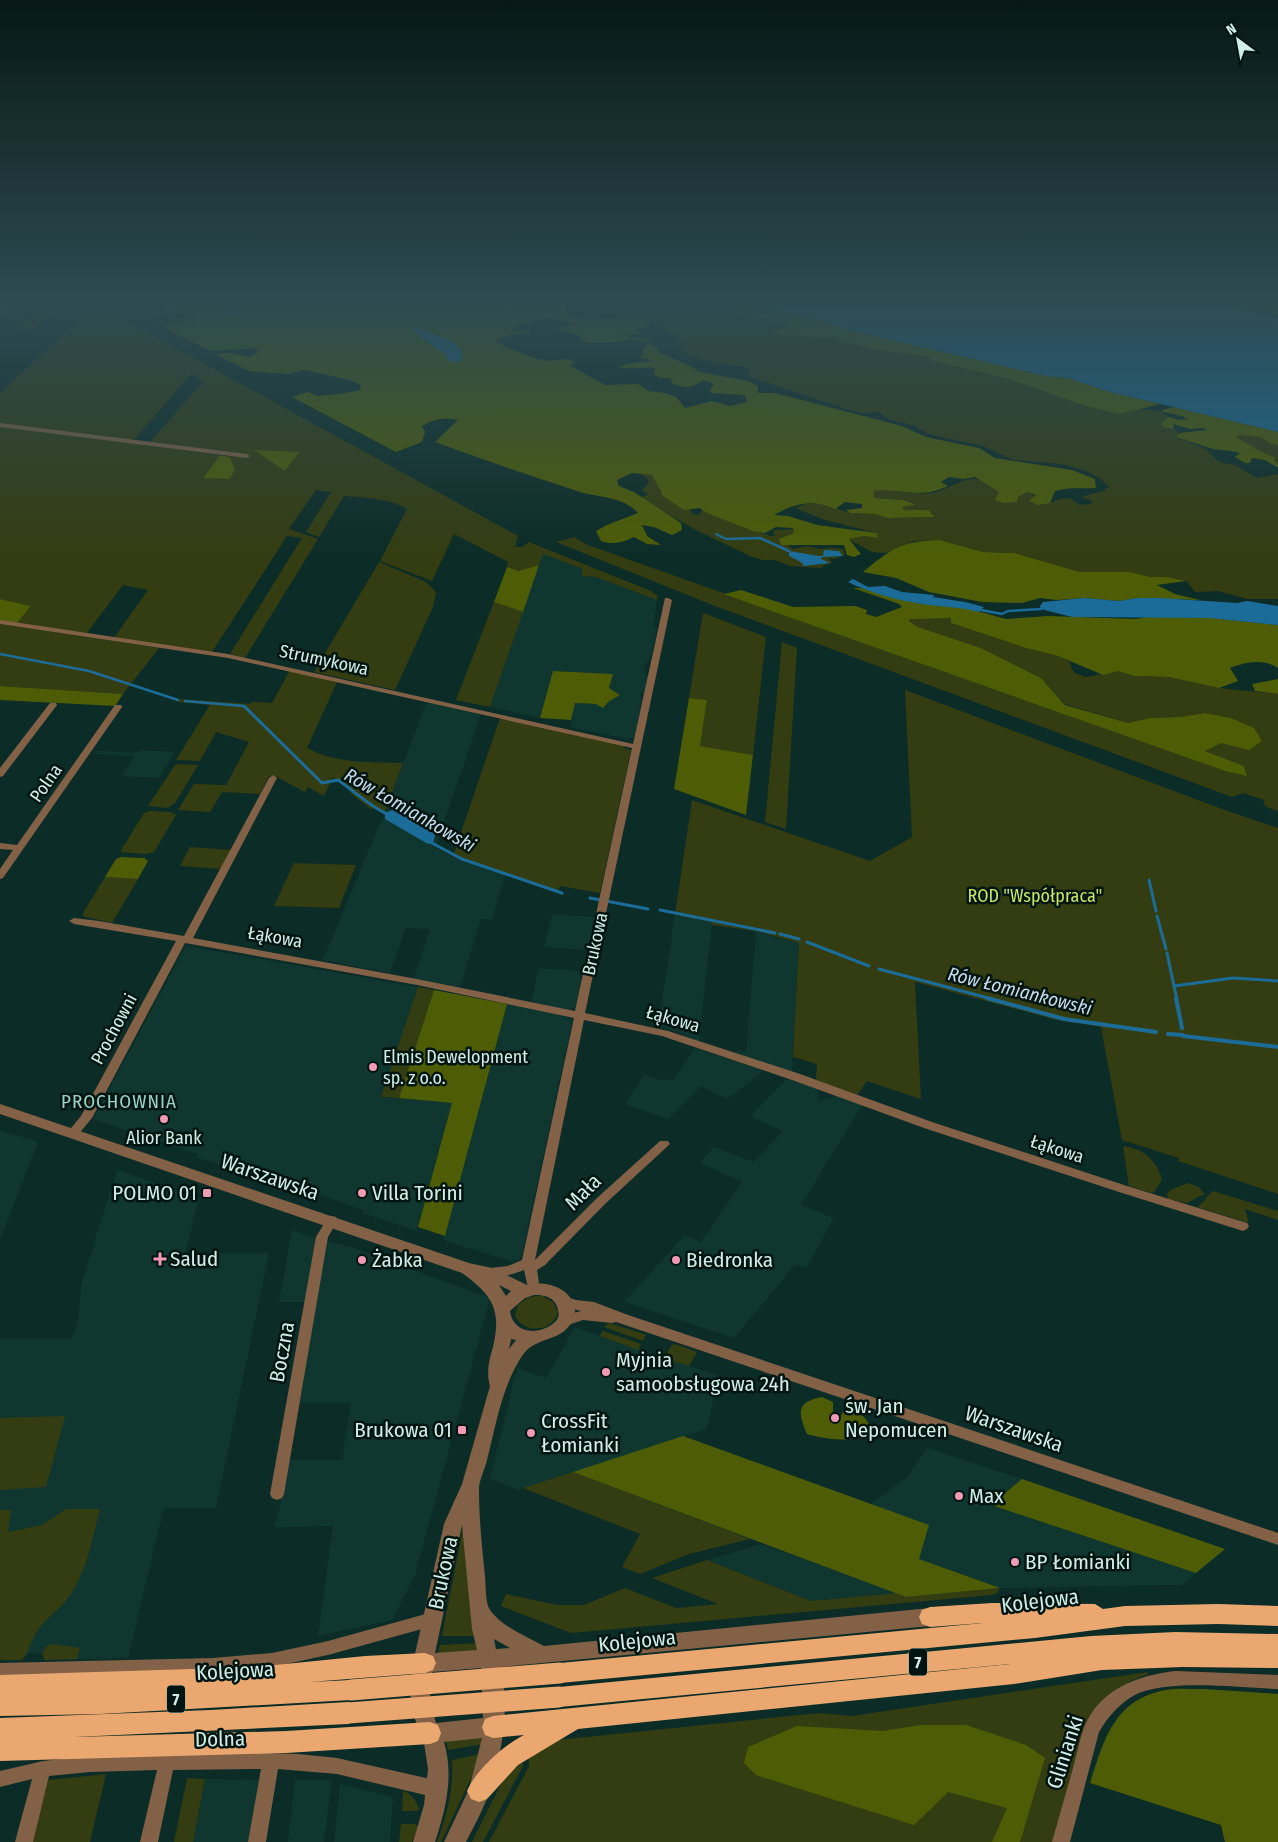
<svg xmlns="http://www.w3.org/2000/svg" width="1278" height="1842" viewBox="0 0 1278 1842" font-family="'Fira Sans Condensed',sans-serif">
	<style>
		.built { fill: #0f3730 }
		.green { fill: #343d11 }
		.forest { fill: #4e5d05 }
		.water { fill: #1c6c9a }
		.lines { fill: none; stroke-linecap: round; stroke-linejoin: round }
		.stream-far3 { stroke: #1c6c9a; stroke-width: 2 }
		.stream-far2 { stroke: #1c6c9a; stroke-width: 2.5 }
		.stream-far1 { stroke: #1c6c9a; stroke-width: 3 }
		.stream { stroke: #1c6c9a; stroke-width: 4 }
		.minor { fill: #826146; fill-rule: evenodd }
		.tertiary { fill: #826146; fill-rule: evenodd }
		.trunk { fill: #eaa870; fill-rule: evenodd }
		.trunk-bridge { stroke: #eaa870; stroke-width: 21 }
		.poi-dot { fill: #f09ab4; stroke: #001410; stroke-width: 2 }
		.labels { text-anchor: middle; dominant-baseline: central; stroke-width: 5; stroke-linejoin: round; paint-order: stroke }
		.shield { fill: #001410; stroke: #92ada6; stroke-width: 1 }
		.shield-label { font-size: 16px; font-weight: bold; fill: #d0eee7 }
		.street-label { font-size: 18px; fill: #d0eee7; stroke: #001410 }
		.park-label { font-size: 18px; fill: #c9e662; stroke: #001410 }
		.poi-label { font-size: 18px; fill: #d0eee7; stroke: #001410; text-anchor: start }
		.water-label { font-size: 19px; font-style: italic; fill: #c6dcec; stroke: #001410 }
		.neighbourhood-label { font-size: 19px; letter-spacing: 1px; fill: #98d5c8; stroke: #001410 }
		.near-street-label { font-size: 21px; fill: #d0eee7; stroke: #001410 }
		.near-poi-label { font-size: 21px; fill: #d0eee7; stroke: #001410; text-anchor: start }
	</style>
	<rect width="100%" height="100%" fill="#0c2c27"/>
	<g class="built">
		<path d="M 543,553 L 583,569 L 582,576 L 596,577 L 657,600 L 653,626 L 657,628 L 650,660 L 646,663 L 645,675 L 648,676 L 644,693 L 641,693 L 639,696 L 642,697 L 635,737 L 628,739 L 570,727 L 575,703 L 596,704 L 620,695 L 609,688 L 613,674 L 553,671 L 540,718 L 490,707 Z"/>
		<path d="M 427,701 L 481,714 L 435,848 L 505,874 L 492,920 L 481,919 L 460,987 L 414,978 L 430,929 L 406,928 L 390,973 L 323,960 L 384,814 Z"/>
		<path d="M 140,750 L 175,752 L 159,778 L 122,776 L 135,756 L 95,754 L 97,751 L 138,753 Z"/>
		<path d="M 552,914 L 595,917 L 588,950 L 544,947 Z"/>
		<path d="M 675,915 L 712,922 L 699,1042 L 675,1031 L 658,1027 Z"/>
		<path d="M 756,931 L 777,938 L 799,943 L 792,1072 L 735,1054 L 737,1051 L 746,1051 Z"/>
		<path d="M 186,946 L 418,987 L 382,1097 L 452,1103 L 416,1231 L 362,1213 L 363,1210 L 267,1177 L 265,1181 L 196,1157 L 198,1154 L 93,1119 Z"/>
		<path d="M 539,968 L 583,971 L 576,1007 L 569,1010 L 531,1003 Z"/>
		<path d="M 507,1004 L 567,1017 L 572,1022 L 521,1258 L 512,1262 L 443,1240 Z"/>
		<path d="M 695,1048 L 764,1071 L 727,1099 L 701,1086 L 668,1119 L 626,1104 L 644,1074 L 663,1081 L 665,1079 L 673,1081 Z"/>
		<path d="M 788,1078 L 817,1089 L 819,1101 L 838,1096 L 862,1105 L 801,1205 L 834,1218 L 806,1268 L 795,1265 L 734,1338 L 624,1302 L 685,1235 L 701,1242 L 742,1182 L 700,1163 L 714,1147 L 754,1162 L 782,1131 L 754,1118 L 752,1114 Z"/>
		<path d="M 0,1130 L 38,1142 L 0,1240 Z"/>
		<path d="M 117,1170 L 199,1198 L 185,1253 L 269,1253 L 216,1508 L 164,1508 L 128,1658 L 45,1660 L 42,1654 L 29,1653 L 22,1660 L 0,1660 L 0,1339 L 72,1339 L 78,1320 L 82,1281 Z"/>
		<path d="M 292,1230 L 318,1239 L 307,1302 L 279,1302 Z"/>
		<path d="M 327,1241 L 351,1247 L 490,1298 L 415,1575 L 392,1620 L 318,1636 L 333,1526 L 275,1527 L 290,1460 L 342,1460 L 351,1403 L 299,1403 Z"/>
		<path d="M 575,1327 L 719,1376 L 707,1429 L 519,1490 L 490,1479 L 517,1368 L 546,1378 Z"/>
		<path d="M 927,1448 L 1022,1479 L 991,1505 L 1196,1573 L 1181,1585 L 1000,1588 L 919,1559 L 870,1505 L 908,1476 Z"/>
		<path d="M 761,1544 L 897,1593 L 811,1601 L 707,1560 Z"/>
		<path d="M 205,1779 L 265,1780 L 255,1842 L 193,1842 Z"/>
		<path d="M 295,1780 L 332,1780 L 324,1842 L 288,1842 Z"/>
		<path d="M 340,1784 L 393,1797 L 390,1842 L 334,1842 Z"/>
	</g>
	<g class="green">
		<path d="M 17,300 L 88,300 L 518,536 L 515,547 L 523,547 L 529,542 L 651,591 L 658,596 L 657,600 L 596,577 L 581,576 L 583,569 L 543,554 L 539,565 L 517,571 L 507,567 L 508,562 L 454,534 L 432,581 L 380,561 L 407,509 C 388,498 366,498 344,496 L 319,537 L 306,532 L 331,492 L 316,490 L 289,529 L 318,539 L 245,658 L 230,654 L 302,538 L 287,536 L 212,652 L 114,638 L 148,590 L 123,585 L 86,634 L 17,623 L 31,606 L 0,599 L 0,426 L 220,455 L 203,477 L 230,457 L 222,452 L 149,443 L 203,382 L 191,374 L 133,441 L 0,424 L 0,393 L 86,314 L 77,309 L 79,307 L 74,305 L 63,304 L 35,329 L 14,329 L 37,310 L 6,310 Z"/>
		<path d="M 567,300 L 710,300 L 726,305 L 730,313 L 753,316 L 791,327 L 774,333 L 811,338 L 833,338 L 872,349 L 929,357 L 932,361 L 1006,378 L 1089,407 L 1118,414 L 1138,409 L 1160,411 L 1169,417 L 1160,424 L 1165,428 L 1174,428 L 1179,433 L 1176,437 L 1206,449 L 1219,462 L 1235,465 L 1257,478 L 1278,474 L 1278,599 L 1248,599 L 1218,591 L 1195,592 L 1186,581 L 1168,577 L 1150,577 L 1130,572 L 1080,572 L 1014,553 L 983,552 L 940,540 L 914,541 L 886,553 L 872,552 L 848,539 L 864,536 L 878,538 L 876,533 L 825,520 L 795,508 L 805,504 L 822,503 L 850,513 L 875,514 L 888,518 L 933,517 L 929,510 L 904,511 L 901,507 L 915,505 L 904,500 L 874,498 L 874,491 C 894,489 912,495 932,493 C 949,491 961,475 980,480 C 986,482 993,489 1000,492 L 998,496 L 1017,497 L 1027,492 L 1050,503 C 1062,498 1069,495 1079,505 L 1090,504 L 1093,501 L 1081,497 L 1103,491 L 1109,487 L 1101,479 L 1086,471 L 1062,464 L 1014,460 L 983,446 L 931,435 L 915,426 L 891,420 L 878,412 L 862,413 L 850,410 L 753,378 L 749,376 L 749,369 L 746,367 C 724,365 698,362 680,349 L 682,344 L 680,339 L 645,318 L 610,316 L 581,307 Z"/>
		<path d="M 189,314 L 201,320 L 169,327 L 158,320 Z"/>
		<path d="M 1238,435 L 1261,437 L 1269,443 L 1278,446 L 1278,464 L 1274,459 L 1275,457 C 1261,454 1250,444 1237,439 Z"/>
		<path d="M 631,471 L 647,471 L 663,484 L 657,486 L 661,488 L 658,490 L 687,506 L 692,513 L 699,515 L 703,509 L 770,536 L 775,536 L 773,532 L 775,530 L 797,529 L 806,531 L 782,538 L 782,541 L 793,549 L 806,546 L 821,549 L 831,548 L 843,549 L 845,554 L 835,559 L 829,558 L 832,563 L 824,565 L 821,568 L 790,566 L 775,560 L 762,560 L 750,556 L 696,530 L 642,499 L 642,497 L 648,494 L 642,490 L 649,482 L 645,476 Z"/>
		<path d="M 574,537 L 588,545 L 1225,771 L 1247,775 L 1244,766 L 1205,751 L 1221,743 L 1262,741 L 1253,728 L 1231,718 L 1205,713 L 1179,717 L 1150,718 L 1128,723 L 1065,704 L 1041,678 L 981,648 L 918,627 L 909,621 L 909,618 L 951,618 L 951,623 L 1026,648 L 1058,656 L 1069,661 L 1074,673 L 1086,677 L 1118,671 L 1134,676 L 1169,677 L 1219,688 L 1278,694 L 1278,811 L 1266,807 L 1263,803 L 1265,800 L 1243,793 L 1232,797 L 715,606 L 556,542 Z"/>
		<path d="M 379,562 L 426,582 L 436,592 L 433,607 L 395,690 L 314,672 Z"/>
		<path d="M 494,602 L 523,612 L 490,707 L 456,700 Z"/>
		<path d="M 703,613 L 766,637 L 753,755 L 700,746 L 707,700 L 689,698 Z"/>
		<path d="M 0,624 L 159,648 L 123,694 L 0,686 Z"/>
		<path d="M 782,642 L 797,648 L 786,829 L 765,822 Z"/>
		<path d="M 290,670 L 337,682 L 307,748 C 337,764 370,762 403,763 L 384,814 L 376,808 L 371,809 L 350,793 L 352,792 L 333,777 L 324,796 L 308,787 L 305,792 L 277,777 L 269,776 L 260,794 L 222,792 L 210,812 L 178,810 L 194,784 L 226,785 L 249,742 L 216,732 L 200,761 L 176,760 L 210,705 L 177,702 L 179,699 L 250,704 L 252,702 L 272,703 Z"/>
		<path d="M 905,690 L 1222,809 L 1278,828 L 1278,1194 L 1178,1161 L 1179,1158 L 1122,1140 L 1101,1027 L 1053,1019 L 915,982 L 921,1099 L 867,1081 L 857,1095 L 816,1080 L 817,1064 L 793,1057 L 799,943 L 756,931 L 712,925 L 712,922 L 675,915 L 692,800 L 870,861 L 912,837 Z"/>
		<path d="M 500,718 L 621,744 L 625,749 L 631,750 L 600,893 L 560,886 L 557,892 L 453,856 Z"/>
		<path d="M 179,764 L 198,765 L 175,803 L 168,808 L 148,806 L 175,765 Z"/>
		<path d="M 149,811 L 171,812 L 176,815 L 154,852 L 146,854 L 120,852 L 144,813 Z"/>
		<path d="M 190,847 L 231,850 L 221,869 L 180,866 Z"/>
		<path d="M 294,863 L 356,865 L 339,908 L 274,906 Z"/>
		<path d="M 105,877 L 138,879 L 112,923 L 83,916 L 83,913 Z"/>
		<path d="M 418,987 L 434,990 L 399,1098 L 381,1097 Z"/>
		<path d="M 1123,1146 C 1144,1149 1155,1159 1162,1179 L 1155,1191 L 1151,1193 L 1129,1186 Z"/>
		<path d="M 1188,1183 L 1199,1187 L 1205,1195 L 1202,1195 L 1187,1203 L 1168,1199 L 1167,1194 L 1170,1190 Z"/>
		<path d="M 1213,1191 L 1278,1211 L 1278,1220 L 1245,1209 L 1249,1223 L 1197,1207 C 1205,1202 1206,1196 1213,1191 Z"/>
		<path d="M 535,1296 L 542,1296 L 553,1302 L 558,1312 C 553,1332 523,1335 515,1315 L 518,1305 L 528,1298 Z"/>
		<path d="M 609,1323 L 644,1334 L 646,1335 L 643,1341 L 604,1327 Z"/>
		<path d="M 603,1331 L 641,1344 L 638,1350 L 600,1336 Z"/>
		<path d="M 675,1344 L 697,1352 L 689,1366 L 664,1358 L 672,1345 Z"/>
		<path d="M 65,1416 L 46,1487 L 0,1490 L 0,1418 Z"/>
		<path d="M 573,1472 L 750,1539 L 689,1554 L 640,1574 L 622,1567 L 640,1534 L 523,1488 Z"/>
		<path d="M 66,1509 L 100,1509 C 92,1541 86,1576 65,1602 C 56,1612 43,1621 36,1633 C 30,1642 30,1651 22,1660 L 0,1660 L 0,1510 L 11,1510 L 8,1532 L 42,1525 Z"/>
		<path d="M 464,1523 L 469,1595 L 478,1636 L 442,1636 Z"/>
		<path d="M 707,1560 L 811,1601 L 897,1593 L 906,1597 L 1000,1588 L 997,1593 L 992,1595 L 571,1633 L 501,1606 L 506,1594 L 557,1605 L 584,1605 L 625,1588 L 676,1608 L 718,1604 L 652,1578 Z"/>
		<path d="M 479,1643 L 482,1650 L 437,1656 L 440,1645 Z"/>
		<path d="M 51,1644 L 80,1648 L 77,1659 L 45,1660 L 42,1654 L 46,1647 Z"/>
		<path d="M 1148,1672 L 1148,1674 L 1131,1681 L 1111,1693 L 1054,1842 L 489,1842 L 529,1766 L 529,1760 L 525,1755 L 557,1740 L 819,1713 L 852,1716 Z"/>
		<path d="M 483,1736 L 483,1744 L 448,1750 L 446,1742 Z"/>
		<path d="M 480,1754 L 474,1772 L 441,1842 L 437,1842 C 447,1814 454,1790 452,1760 Z"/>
		<path d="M 522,1760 L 523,1766 L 483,1842 L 472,1842 L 502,1782 Z"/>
		<path d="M 106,1774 L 90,1842 L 32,1842 L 48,1780 Z"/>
		<path d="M 187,1778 L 205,1779 L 193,1842 L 174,1842 Z"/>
		<path d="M 403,1791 C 412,1794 416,1801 419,1809 L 417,1811 L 402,1811 Z"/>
		<path d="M 401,1824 L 416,1824 L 418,1827 L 412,1842 L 399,1842 Z"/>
	</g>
	<g class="forest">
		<path d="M 122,300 L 504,300 L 499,304 L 506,306 L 525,300 L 561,300 L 567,308 L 567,316 C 594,322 621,315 649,321 L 649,325 L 636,330 L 643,334 L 620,336 L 652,340 L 644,342 L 626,339 L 623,342 L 587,343 L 581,340 L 582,336 L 559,331 L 560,328 L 574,324 C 556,315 529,319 512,329 L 514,332 L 527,330 L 531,333 C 519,335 504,333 496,342 L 533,358 L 550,361 L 567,359 L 577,362 L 569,365 L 605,385 L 638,384 L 648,391 L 665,393 L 676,397 L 685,408 L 712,401 L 730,406 L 747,402 L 745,395 L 711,393 L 710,390 L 714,384 L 704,380 C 692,388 686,389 673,384 L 670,378 L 661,378 L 654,374 L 655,368 C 642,367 631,370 619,367 C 628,362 643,363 654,360 L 640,358 L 643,354 L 643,348 L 648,344 L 655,346 L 660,353 L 686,364 L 700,372 L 748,381 L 758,386 L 758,393 L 775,393 L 902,426 L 926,437 L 979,448 L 995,458 L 1072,470 L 1095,479 L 1096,488 C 1082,489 1068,487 1055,491 L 1050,503 L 1038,505 L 1029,501 L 1036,495 L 1027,492 L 1018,497 L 1017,502 L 1003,503 L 995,500 L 999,492 L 975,477 L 963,479 L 949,477 L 941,482 L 948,486 C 920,500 903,488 874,491 L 874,498 L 904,500 L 916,505 L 902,507 L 904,510 L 929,510 L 934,517 L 888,518 L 875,514 L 850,513 L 846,510 L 862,508 L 862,504 L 845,502 L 835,509 C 813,499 795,503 774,515 L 788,516 L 817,525 L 877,533 L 878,538 L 864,536 L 849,539 L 861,554 L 854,557 L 847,555 L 844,545 L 781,545 L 779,539 L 794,533 L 793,528 L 776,527 L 765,533 L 753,531 L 707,513 L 700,508 L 684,510 L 663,496 L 652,475 L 632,473 L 617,480 L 619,486 L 634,492 L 681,523 L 682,530 L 672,535 L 654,527 L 642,525 L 647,536 L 661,545 L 647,544 L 634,537 C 622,543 613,545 601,541 L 596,531 L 607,525 L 638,513 C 622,495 595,498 574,490 C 527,475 481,459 435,442 L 458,420 C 446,417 433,419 422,426 L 425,432 L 422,442 L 396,452 L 292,397 L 308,392 L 317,396 L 340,394 L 360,390 L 361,385 L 350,380 L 304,370 L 288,374 L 249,371 L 215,354 L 229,353 L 251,357 L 259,351 L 254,348 L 212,351 L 179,336 L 165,327 L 196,321 L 196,317 L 181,313 L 157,314 L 179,303 C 166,302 128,307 122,300 Z"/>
		<path d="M 710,300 L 748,302 L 824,321 L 845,329 L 1046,376 L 1068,378 L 1110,392 L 1161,404 L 1119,414 L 1089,407 L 1006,378 L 932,361 L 929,357 L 872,349 L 833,338 L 811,338 L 774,333 L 768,331 L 790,327 L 753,316 L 730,313 L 726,305 Z"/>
		<path d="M 1240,300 L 1254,300 L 1278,306 L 1278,317 Z"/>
		<path d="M 1173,407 L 1278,432 L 1278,446 L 1269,443 L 1261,437 L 1238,435 L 1237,438 C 1250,444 1262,454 1275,457 L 1274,460 L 1278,464 L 1278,468 L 1265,460 L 1252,458 L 1250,463 L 1245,463 L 1235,457 L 1240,453 L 1232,451 L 1213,449 L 1176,437 L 1179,433 L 1207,430 L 1204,428 L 1190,429 L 1173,424 L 1174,428 L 1165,428 L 1160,424 L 1169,417 L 1179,420 L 1188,419 L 1182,416 L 1160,411 Z"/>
		<path d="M 254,450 L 299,452 L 285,471 Z"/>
		<path d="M 220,455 L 230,457 L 235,470 L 229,479 L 203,478 Z"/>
		<path d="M 940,540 L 983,552 L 1014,553 L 1080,572 L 1130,572 L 1150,577 L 1168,577 L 1186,581 L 1157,585 L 1175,594 L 1200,600 L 1138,598 L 1119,601 L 1084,598 L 1057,600 L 1040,598 L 1022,603 L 982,602 L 929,592 L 896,578 L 863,572 C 892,548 902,541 940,540 Z"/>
		<path d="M 539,565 L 523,612 L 494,602 L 507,567 L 518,571 Z"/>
		<path d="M 853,588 L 862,588 L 921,604 L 956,605 L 1006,619 L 1048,616 L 1135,619 L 1148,617 L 1210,618 L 1278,625 L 1278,668 C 1264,658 1245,662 1230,668 L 1238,681 L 1219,688 L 1169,677 L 1134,676 L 1118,671 L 1103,675 L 1058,656 L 1026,648 L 951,623 L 951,618 L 909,619 L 909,621 L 918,627 L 981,648 L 1041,678 L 1065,705 L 1128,723 L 1150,718 L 1179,717 L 1205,713 L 1231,718 L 1254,728 L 1262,741 L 1249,750 L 1221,743 L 1205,751 L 1244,766 L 1247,776 L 1225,771 L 724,594 L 741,590 L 793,607 L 855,606 L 867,610 L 866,614 L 876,617 L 902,607 L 899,604 Z"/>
		<path d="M 0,599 L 31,606 L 17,623 L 0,621 Z"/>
		<path d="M 553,671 L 613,674 L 609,688 L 620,695 L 608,702 L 603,708 L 596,704 L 575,703 L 571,720 L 540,718 Z"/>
		<path d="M 1278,679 L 1278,694 L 1255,691 L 1252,684 Z"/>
		<path d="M 0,686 L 123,694 L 115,706 L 0,700 Z"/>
		<path d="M 689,698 L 707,700 L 700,746 L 753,755 L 746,815 L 674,789 Z"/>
		<path d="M 121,857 L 144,858 L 148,861 L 138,879 L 105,877 L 116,859 Z"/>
		<path d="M 434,990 L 507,1004 L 445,1236 L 418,1227 L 452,1103 L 399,1098 Z"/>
		<path d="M 822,1397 L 833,1402 L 833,1411 L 830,1418 L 832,1421 L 839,1421 L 843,1411 C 855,1407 863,1414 869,1424 C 867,1427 864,1431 862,1434 C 851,1444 820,1438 807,1434 C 798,1412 796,1402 822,1397 Z"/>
		<path d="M 683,1436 L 929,1525 L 919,1559 L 1000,1588 L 906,1597 L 573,1472 Z"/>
		<path d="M 1022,1479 L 1225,1549 L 1196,1573 L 991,1505 Z"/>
		<path d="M 1204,1689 L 1278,1694 L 1278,1842 L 1225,1842 L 1221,1825 L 1090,1783 C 1104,1739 1114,1700 1165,1690 C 1177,1688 1191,1689 1204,1689 Z"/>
		<path d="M 921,1725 L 966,1725 L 1026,1745 L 1045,1758 L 1020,1842 L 992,1842 L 1007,1808 L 948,1792 L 914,1825 L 756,1775 L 744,1763 L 748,1747 L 797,1726 L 883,1731 Z"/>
	</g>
	<g class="water">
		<path d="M 739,300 L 840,300 L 852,302 L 845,300 L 1218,300 L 1278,317 L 1278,432 L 1110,392 L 1068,378 L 1046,376 L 845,329 L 824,321 Z"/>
		<path d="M 418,328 L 453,342 L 461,349 L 462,361 L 450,362 L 446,355 L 424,340 L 412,329 Z"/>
		<path d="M 824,550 L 839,551 L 843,556 L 822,557 L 821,559 L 830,563 L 803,566 L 803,563 L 800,563 L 801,562 L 789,556 L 789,551 L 819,556 L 823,556 Z"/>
		<path d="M 853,579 L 868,587 L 885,586 L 902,592 L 934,595 L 933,597 L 965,602 L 984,607 L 979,612 C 960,607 941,607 922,604 C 896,600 871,593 848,582 Z"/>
		<path d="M 1084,598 L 1119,601 L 1138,598 L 1159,598 L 1238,603 L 1247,601 L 1278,606 L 1278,625 L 1210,618 L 1072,617 L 1041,609 L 1040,606 L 1043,602 Z"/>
		<path d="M 395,809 L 434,827 L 436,832 L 433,843 L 428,844 L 385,819 L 385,813 Z"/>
	</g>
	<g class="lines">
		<path class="stream-far3" d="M 197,317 L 235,313 L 242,309"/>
		<g class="stream-far2">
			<path d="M 716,534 L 726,539 L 760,538 L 789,551"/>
			<path d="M 981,610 L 1002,614 L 1008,611 L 1041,609"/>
			<path d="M 0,654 L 89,671 L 178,700"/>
			<path d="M 185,701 L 244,706 L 247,709"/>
		</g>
		<g class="stream-far1">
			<path d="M 245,707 L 322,783 L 338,780 C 354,791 371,807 387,814"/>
			<path d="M 430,842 L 462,859 L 562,893"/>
			<path d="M 1149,880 L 1156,911"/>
			<path d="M 590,898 L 648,909"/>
			<path d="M 660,910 L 775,933"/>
			<path d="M 1157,916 L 1166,949"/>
			<path d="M 780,934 L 799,939"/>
			<path d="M 807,942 L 869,966"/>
			<path d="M 1167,953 L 1174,986"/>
			<path d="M 879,969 L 992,999"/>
			<path d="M 1177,999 L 1174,986 L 1233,978 L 1278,981"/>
		</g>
		<g class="stream">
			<path d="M 987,998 L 1064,1019 L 1156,1032"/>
			<path d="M 1176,998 L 1182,1028"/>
			<path d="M 1168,1034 L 1183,1035"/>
			<path d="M 1183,1036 L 1278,1047"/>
		</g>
		<g class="minor">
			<path d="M 10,300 L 15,300 L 0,313 L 0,308 Z"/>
			<path d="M 0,423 L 247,454 L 250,456 L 247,458 L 0,427 Z"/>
			<path d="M 665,598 L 668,598 L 672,600 L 585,1013 L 668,1031 L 800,1074 L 932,1122 L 1127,1186 L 1247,1223 L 1249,1226 L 1247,1229 L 1243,1231 L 1119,1192 L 924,1128 L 792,1080 L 662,1036 L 584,1020 L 535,1260 L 597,1198 L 660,1141 L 668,1141 L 670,1144 L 605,1204 L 545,1265 L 537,1270 L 540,1289 L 539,1292 L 534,1294 L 529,1292 L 524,1270 C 511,1275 495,1280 481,1275 L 480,1272 L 481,1269 L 508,1266 L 522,1260 L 574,1018 L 417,985 L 185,943 L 92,1118 L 77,1136 L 69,1136 L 67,1133 L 81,1116 L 176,941 L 74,924 L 69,921 L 74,918 L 99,921 L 184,936 L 269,778 L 273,775 L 277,778 L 193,938 L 417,979 L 575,1011 L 632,748 L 228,658 L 0,624 L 0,620 L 228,654 L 633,744 Z"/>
			<path d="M 50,703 L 56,703 L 57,705 L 3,776 L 0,777 L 0,768 Z"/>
			<path d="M 115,705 L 121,705 L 122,707 L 3,878 L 0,879 L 0,869 L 13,850 L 0,849 L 0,843 L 17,845 Z"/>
			<path d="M 332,1216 L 336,1217 L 338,1220 L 328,1237 L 284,1494 L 282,1498 L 277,1500 L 272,1498 L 270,1494 L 316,1237 L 328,1217 Z"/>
			<path d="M 564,1296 L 576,1300 L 594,1302 L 628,1315 L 1278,1533 L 1278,1545 L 616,1322 L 612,1323 L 583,1320 L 565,1326 L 560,1325 L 558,1321 L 560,1317 L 581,1311 L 559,1305 L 558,1301 L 559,1297 Z"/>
			<path d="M 433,1612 L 438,1614 L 441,1619 L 438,1624 L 433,1626 L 328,1655 L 272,1667 L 213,1672 L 0,1677 L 0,1663 L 213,1658 L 272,1653 L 328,1641 Z"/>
			<path d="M 1176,1671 L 1278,1675 L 1278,1689 C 1241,1688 1164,1678 1133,1696 C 1118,1705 1108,1717 1099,1732 L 1070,1842 L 1052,1842 C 1059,1817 1066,1793 1073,1768 C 1077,1755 1079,1741 1084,1728 C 1099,1689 1138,1675 1176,1671 Z"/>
			<path d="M 259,1753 L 298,1754 L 337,1758 L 444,1782 L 446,1788 L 444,1794 L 438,1796 L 425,1795 L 337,1774 L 278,1769 L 266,1842 L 248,1842 L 261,1769 L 173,1770 L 158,1842 L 140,1842 L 157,1770 L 90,1772 L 49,1776 L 33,1842 L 15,1842 L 32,1779 L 0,1787 L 0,1771 L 43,1761 L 90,1756 Z"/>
		</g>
		<path class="tertiary" d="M 0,1104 L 469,1263 L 492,1268 L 527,1285 C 544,1280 570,1287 574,1306 C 575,1310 576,1313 574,1317 C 564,1344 537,1334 522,1356 C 502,1386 496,1425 487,1460 C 485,1469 479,1480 479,1489 C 479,1518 482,1548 485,1576 C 486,1585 485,1603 490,1610 C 502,1627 526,1636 544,1646 L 930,1608 L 937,1611 L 940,1617 L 937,1623 L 930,1626 L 501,1667 C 510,1705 502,1757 489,1793 C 483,1810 474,1826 466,1842 L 444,1842 L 469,1789 L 482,1738 L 444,1742 C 454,1776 446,1809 435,1842 L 413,1842 L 424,1805 L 428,1769 L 424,1743 L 410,1706 L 413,1663 L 444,1524 L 462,1484 L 490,1386 C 486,1372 489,1360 493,1347 C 502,1309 492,1295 462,1273 L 0,1114 ZM 499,1285 L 511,1291 L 506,1296 ZM 534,1295 C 546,1295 556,1298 558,1310 C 559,1314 559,1318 556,1321 C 541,1336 513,1335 510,1311 L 525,1298 ZM 511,1339 L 516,1340 L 509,1349 L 511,1340 ZM 462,1525 L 472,1629 L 477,1650 L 435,1653 ZM 494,1639 L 510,1648 L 496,1649 ZM 481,1668 L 483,1718 L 436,1723 L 430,1699 L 432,1672 Z"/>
		<g class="trunk">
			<path d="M 992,1603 L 1095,1604 L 1103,1609 L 1125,1606 L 1218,1604 L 1278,1606 L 1278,1626 L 1218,1624 L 1125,1626 L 1035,1638 L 560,1683 L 552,1680 L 549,1673 L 552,1666 L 560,1663 L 983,1623 L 930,1627 L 922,1624 L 919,1617 L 922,1610 L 930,1607 Z"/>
			<path d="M 1175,1632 L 1278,1634 L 1278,1668 L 1183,1667 L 1102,1670 L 1014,1684 L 578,1729 L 518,1765 L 487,1799 L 479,1802 L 471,1799 L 467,1791 C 476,1770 504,1745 524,1735 L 493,1738 L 485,1735 L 482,1727 L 485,1719 L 493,1716 L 1020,1663 L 559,1707 L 551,1704 L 548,1697 L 551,1690 L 559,1687 L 1091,1636 Z"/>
			<path d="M 425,1653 L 433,1656 L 436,1663 L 433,1670 L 425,1673 L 310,1682 L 351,1680 L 359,1683 L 362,1690 L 359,1697 L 351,1700 L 100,1714 L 0,1716 L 0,1675 L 255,1667 L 365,1656 Z"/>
			<path d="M 348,1702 L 356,1705 L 359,1713 L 356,1721 L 348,1724 L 75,1737 L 286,1731 L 430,1722 L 438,1725 L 441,1733 L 438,1741 L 430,1744 L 286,1753 L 0,1761 L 0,1718 L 211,1710 Z"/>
		</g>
		<g class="trunk-bridge">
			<path d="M 351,1690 L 560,1673"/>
			<path d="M 348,1713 L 559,1697"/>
		</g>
	</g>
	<linearGradient id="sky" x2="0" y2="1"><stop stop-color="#071815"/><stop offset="0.54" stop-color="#2e4b52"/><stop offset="1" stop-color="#2e4b52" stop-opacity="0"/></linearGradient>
	<rect width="1278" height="558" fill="url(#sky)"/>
	<g class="poi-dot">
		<circle cx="373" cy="1067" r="5"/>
		<circle cx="164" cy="1119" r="5"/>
		<rect x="202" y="1188" width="10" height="10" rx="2.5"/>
		<circle cx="362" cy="1193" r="5"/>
		<path d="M157.5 1251.5h5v5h5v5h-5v5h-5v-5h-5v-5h5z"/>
		<circle cx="362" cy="1260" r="5"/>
		<circle cx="676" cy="1260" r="5"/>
		<circle cx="606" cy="1372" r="5"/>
		<circle cx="835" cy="1418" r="5"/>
		<rect x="457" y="1425" width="10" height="10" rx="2.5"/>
		<circle cx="531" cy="1433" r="5"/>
		<circle cx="959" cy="1496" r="5"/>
		<circle cx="1015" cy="1562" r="5"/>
	</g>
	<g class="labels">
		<g class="shield">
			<rect x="909" y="1648.5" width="18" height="27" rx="4"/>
			<rect x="167" y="1685.5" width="18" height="27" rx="4"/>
		</g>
		<g class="shield-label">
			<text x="918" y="1662">7</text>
			<text x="176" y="1699">7</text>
		</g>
		<g class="street-label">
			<text transform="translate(324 660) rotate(12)">Strumykowa</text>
			<text transform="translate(46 783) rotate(-55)">Polna</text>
			<text transform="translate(275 937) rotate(10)">Łąkowa</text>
			<text transform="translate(595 944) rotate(-78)">Brukowa</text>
			<text transform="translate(673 1019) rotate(16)">Łąkowa</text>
			<text transform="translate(114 1029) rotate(-62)">Prochowni</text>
			<text transform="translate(1057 1149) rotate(18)">Łąkowa</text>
		</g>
		<g class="park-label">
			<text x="1035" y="896">ROD "Współpraca"</text>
		</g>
		<g class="poi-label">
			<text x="383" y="1057">Elmis Dewelopment<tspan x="383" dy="21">sp. z o.o.</tspan></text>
			<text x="164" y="1138" text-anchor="middle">Alior Bank</text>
		</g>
		<g class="water-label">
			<text transform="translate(410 810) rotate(30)">Rów Łomiankowski</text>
			<text transform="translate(1020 991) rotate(14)">Rów Łomiankowski</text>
		</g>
		<g class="neighbourhood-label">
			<text x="119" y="1101">PROCHOWNIA</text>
		</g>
		<g class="near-street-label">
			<text transform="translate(270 1177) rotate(19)">Warszawska</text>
			<text transform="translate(583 1192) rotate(-45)">Mała</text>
			<text transform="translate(282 1352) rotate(-80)">Boczna</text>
			<text transform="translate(1014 1429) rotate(19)">Warszawska</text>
			<text transform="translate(443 1573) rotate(-78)">Brukowa</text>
			<text transform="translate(1040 1601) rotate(-7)">Kolejowa</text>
			<text transform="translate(637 1641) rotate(-6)">Kolejowa</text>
			<text transform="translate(235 1671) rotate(-3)">Kolejowa</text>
			<text transform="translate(220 1739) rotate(-1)">Dolna</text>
			<text transform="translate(1065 1752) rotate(-72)">Glinianki</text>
		</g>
		<g class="near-poi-label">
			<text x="197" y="1193" text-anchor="end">POLMO 01</text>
			<text x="372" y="1193">Villa Torini</text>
			<text x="170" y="1259">Salud</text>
			<text x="372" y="1260">Żabka</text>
			<text x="686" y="1260">Biedronka</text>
			<text x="616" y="1360">Myjnia<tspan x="616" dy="24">samoobsługowa 24h</tspan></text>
			<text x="845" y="1406">św. Jan<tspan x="845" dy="24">Nepomucen</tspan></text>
			<text x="541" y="1421">CrossFit<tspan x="541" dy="24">Łomianki</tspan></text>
			<text x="452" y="1430" text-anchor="end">Brukowa 01</text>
			<text x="969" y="1496">Max</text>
			<text x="1025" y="1562">BP Łomianki</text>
		</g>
	</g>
	<g transform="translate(1238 40) rotate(328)" stroke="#001410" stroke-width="4" paint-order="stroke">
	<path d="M0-4L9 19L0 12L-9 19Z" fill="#d0eee7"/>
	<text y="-8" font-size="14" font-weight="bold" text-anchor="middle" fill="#d0eee7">N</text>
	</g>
</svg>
